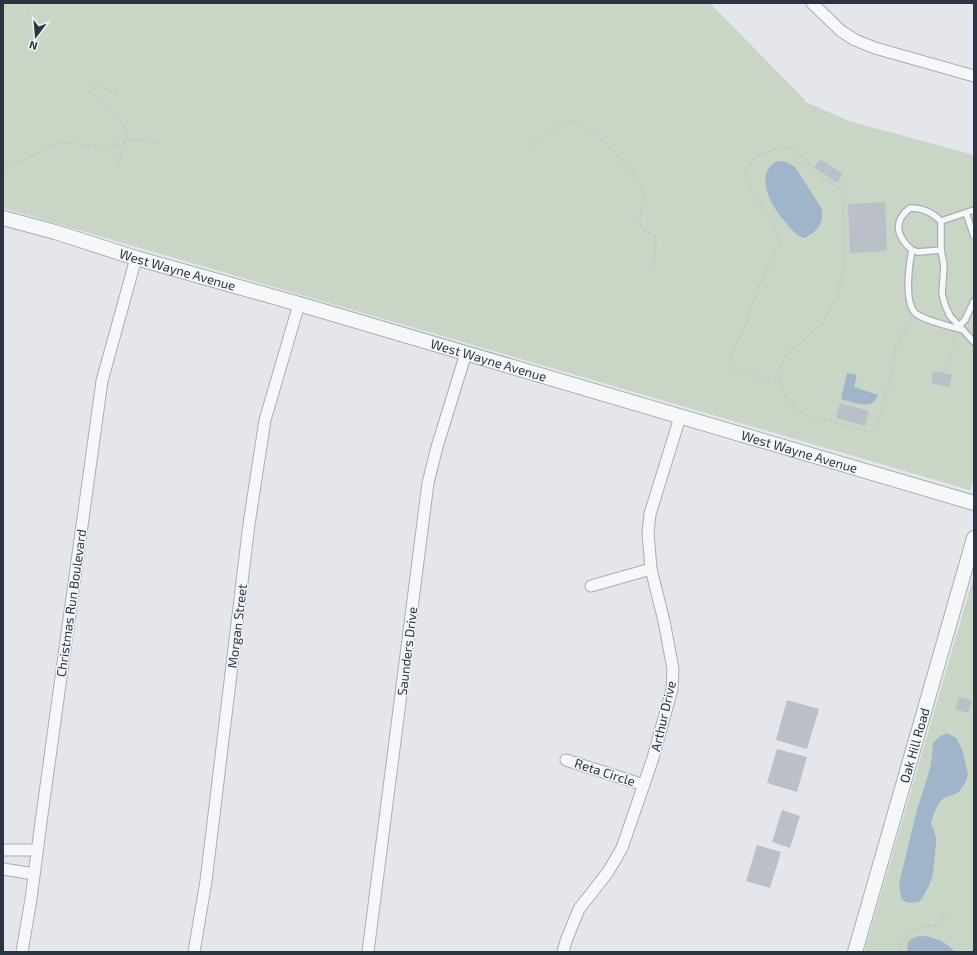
<svg xmlns="http://www.w3.org/2000/svg" width="977" height="955" viewBox="0 0 977 955" font-family="'Exo 2',sans-serif">
	<style>
		.green { fill: #c9d5c5 }
		.water { fill: #a0b4ca }
		.building { fill: #bbc0c8 }
		.lines { fill: none; stroke-linecap: round; stroke-linejoin: round }
		.service-casing { stroke: #a9adb5; stroke-width: 8 }
		.minor-casing { stroke: #a9adb5; stroke-width: 13 }
		.tertiary-casing { stroke: #a9adb5; stroke-width: 16 }
		.path { stroke: #c1c4ca; stroke-width: 1.5; stroke-dasharray: 3 3; stroke-linecap: butt }
		.service { stroke: #f6f7f9; stroke-width: 5.5 }
		.minor { stroke: #f6f7f9; stroke-width: 11 }
		.tertiary { stroke: #f6f7f9; stroke-width: 14 }
		.labels { text-anchor: middle; dominant-baseline: central; stroke-width: 3; stroke-linejoin: round; paint-order: stroke }
		.street-label { font-size: 13px; fill: #2b3443; stroke: #f3f5f8 }
	</style>
	<rect width="100%" height="100%" fill="#e4e6eb"/>
	<g class="green">
		<path d="M 3,3 L 710,3 L 805,100 L 804,101 L 849,121 L 974,155 L 974,478 L 970,490 L 3,208 Z"/>
		<path d="M 974,575 L 974,952 L 864,952 Z"/>
	</g>
	<g class="water">
		<path d="M 777,161 L 786,162 L 795,167 L 822,209 C 823,224 819,230 805,238 C 797,237 791,229 786,223 C 773,209 752,175 777,161 Z"/>
		<path d="M 847,373 L 857,375 L 854,387 L 878,395 C 872,412 853,402 841,399 Z"/>
		<path d="M 947,733 L 956,738 L 962,749 L 968,774 L 965,783 L 958,793 L 944,798 L 939,803 L 934,813 L 931,823 L 936,837 L 936,843 L 933,874 L 930,884 L 921,900 L 918,902 L 909,903 L 904,901 L 901,897 L 899,884 L 917,810 L 931,765 L 933,743 L 940,736 Z"/>
		<path d="M 920,936 C 934,936 946,942 955,952 L 907,952 L 908,942 L 915,937 Z"/>
	</g>
	<g class="building">
		<path d="M 820,159 L 843,174 L 837,183 L 814,167 Z"/>
		<path d="M 885,202 L 887,251 L 850,253 L 848,204 Z"/>
		<path d="M 933,371 L 952,375 L 949,387 L 931,383 Z"/>
		<path d="M 840,403 L 869,411 L 865,426 L 836,418 Z"/>
		<path d="M 959,697 L 972,700 L 968,713 L 955,709 Z"/>
		<path d="M 787,700 L 819,709 L 807,749 L 776,740 Z"/>
		<path d="M 777,749 L 807,757 L 797,792 L 767,783 Z"/>
		<path d="M 782,810 L 800,816 L 790,848 L 772,842 Z"/>
		<path d="M 757,845 L 781,852 L 770,888 L 746,881 Z"/>
	</g>
	<g class="lines">
		<g class="service-casing">
			<g id="service">
				<path d="M 966,213 L 974,236"/>
				<path d="M 941,221 L 974,210"/>
				<path d="M 912,250 L 918,252 L 941,250"/>
				<path d="M 959,326 L 965,320 L 974,301"/>
				<path d="M 963,330 C 949,326 930,322 918,315 C 903,307 909,265 912,250 C 897,237 892,222 910,208 C 923,208 931,212 941,221 L 941,250 L 944,265 L 942,294 L 945,305 L 950,316 L 974,342"/>
			</g>
		</g>
		<g class="minor-casing">
			<g id="minor">
				<path d="M 812,3 L 841,31 L 855,40 L 875,48 L 974,76"/>
				<path d="M 591,586 L 651,569"/>
				<path d="M 566,760 L 644,785"/>
				<path d="M 3,850 L 37,850"/>
				<path d="M 3,869 L 34,874"/>
				<path d="M 22,952 L 31,899 L 41,822 L 102,381 L 136,258"/>
				<path d="M 194,952 L 206,881 L 249,524 L 265,420 L 299,304"/>
				<path d="M 368,952 L 428,483 L 437,447 L 466,353"/>
				<path d="M 563,952 L 566,941 L 579,909 L 608,872 L 622,848 L 653,758 L 672,689 L 673,669 L 664,621 L 651,569 L 648,533 L 650,514 L 680,417"/>
			</g>
		</g>
		<g class="tertiary-casing">
			<g id="tertiary">
				<path id="s1" d="M 3,218 L 55,232 L 136,258 L 299,304 L 974,503"/>
				<path id="s2" d="M 855,952 L 974,538"/>
			</g>
		</g>
		<g class="path">
			<path d="M 117,94 C 110,91 98,85 90,88 L 91,92 L 125,126 L 127,136 L 120,155 L 118,170"/>
			<path d="M 528,147 C 538,139 560,122 573,122 C 588,121 638,174 642,189 C 649,211 625,224 656,237 L 654,267"/>
			<path d="M 3,168 L 20,162 L 54,144 L 71,143 L 104,147 L 114,146 L 122,142 L 136,140 L 163,144"/>
			<path d="M 944,372 L 956,336"/>
			<path d="M 782,384 L 735,369 L 731,365 L 730,356 L 746,325 L 760,283 L 780,241 L 775,228 L 756,198 L 747,181 L 745,172 L 748,167 L 757,155 L 783,147 L 792,148 L 799,154 L 823,178 L 842,190 L 843,197 L 844,268 L 837,297 L 822,324 L 784,357 L 781,367 L 781,382 L 785,396 L 798,410 L 804,414 L 866,431 L 872,431 L 877,424 L 892,374 L 896,346 L 912,319"/>
			<path d="M 897,952 C 901,944 906,935 914,930 C 930,922 937,933 947,911"/>
		</g>
		<use href="#service" class="service"/>
		<use href="#minor" class="minor"/>
		<use href="#tertiary" class="tertiary"/>
	</g>
	<g class="labels">
		<g class="street-label">
			<text stroke="none"><textPath href="#s1" startOffset="182">West Wayne Avenue</textPath></text>
			<text stroke="none"><textPath href="#s1" startOffset="506">West Wayne Avenue</textPath></text>
			<text stroke="none"><textPath href="#s1" startOffset="830">West Wayne Avenue</textPath></text>
			<text transform="translate(71 603) rotate(-82)">Christmas Run Boulevard</text>
			<text transform="translate(237 626) rotate(-83)">Morgan Street</text>
			<text transform="translate(407 651) rotate(-83)">Saunders Drive</text>
			<text transform="translate(663 716) rotate(-77)">Arthur Drive</text>
			<text stroke="none"><textPath href="#s2" startOffset="215">Oak Hill Road</textPath></text>
			<text transform="translate(605 772) rotate(18)">Reta Circle</text>
		</g>
	</g>
	<rect width="977" height="955" fill="none" stroke="#2b3443" stroke-width="8"/>
	<g transform="translate(36 36) rotate(196)" stroke="#f3f5f8" stroke-width="3" paint-order="stroke">
	<path d="M0-3L7 15L0 10L-7 15Z" fill="#2b3443"/>
	<text y="-6" font-size="11" font-weight="bold" text-anchor="middle" fill="#2b3443">N</text>
	</g>
</svg>
